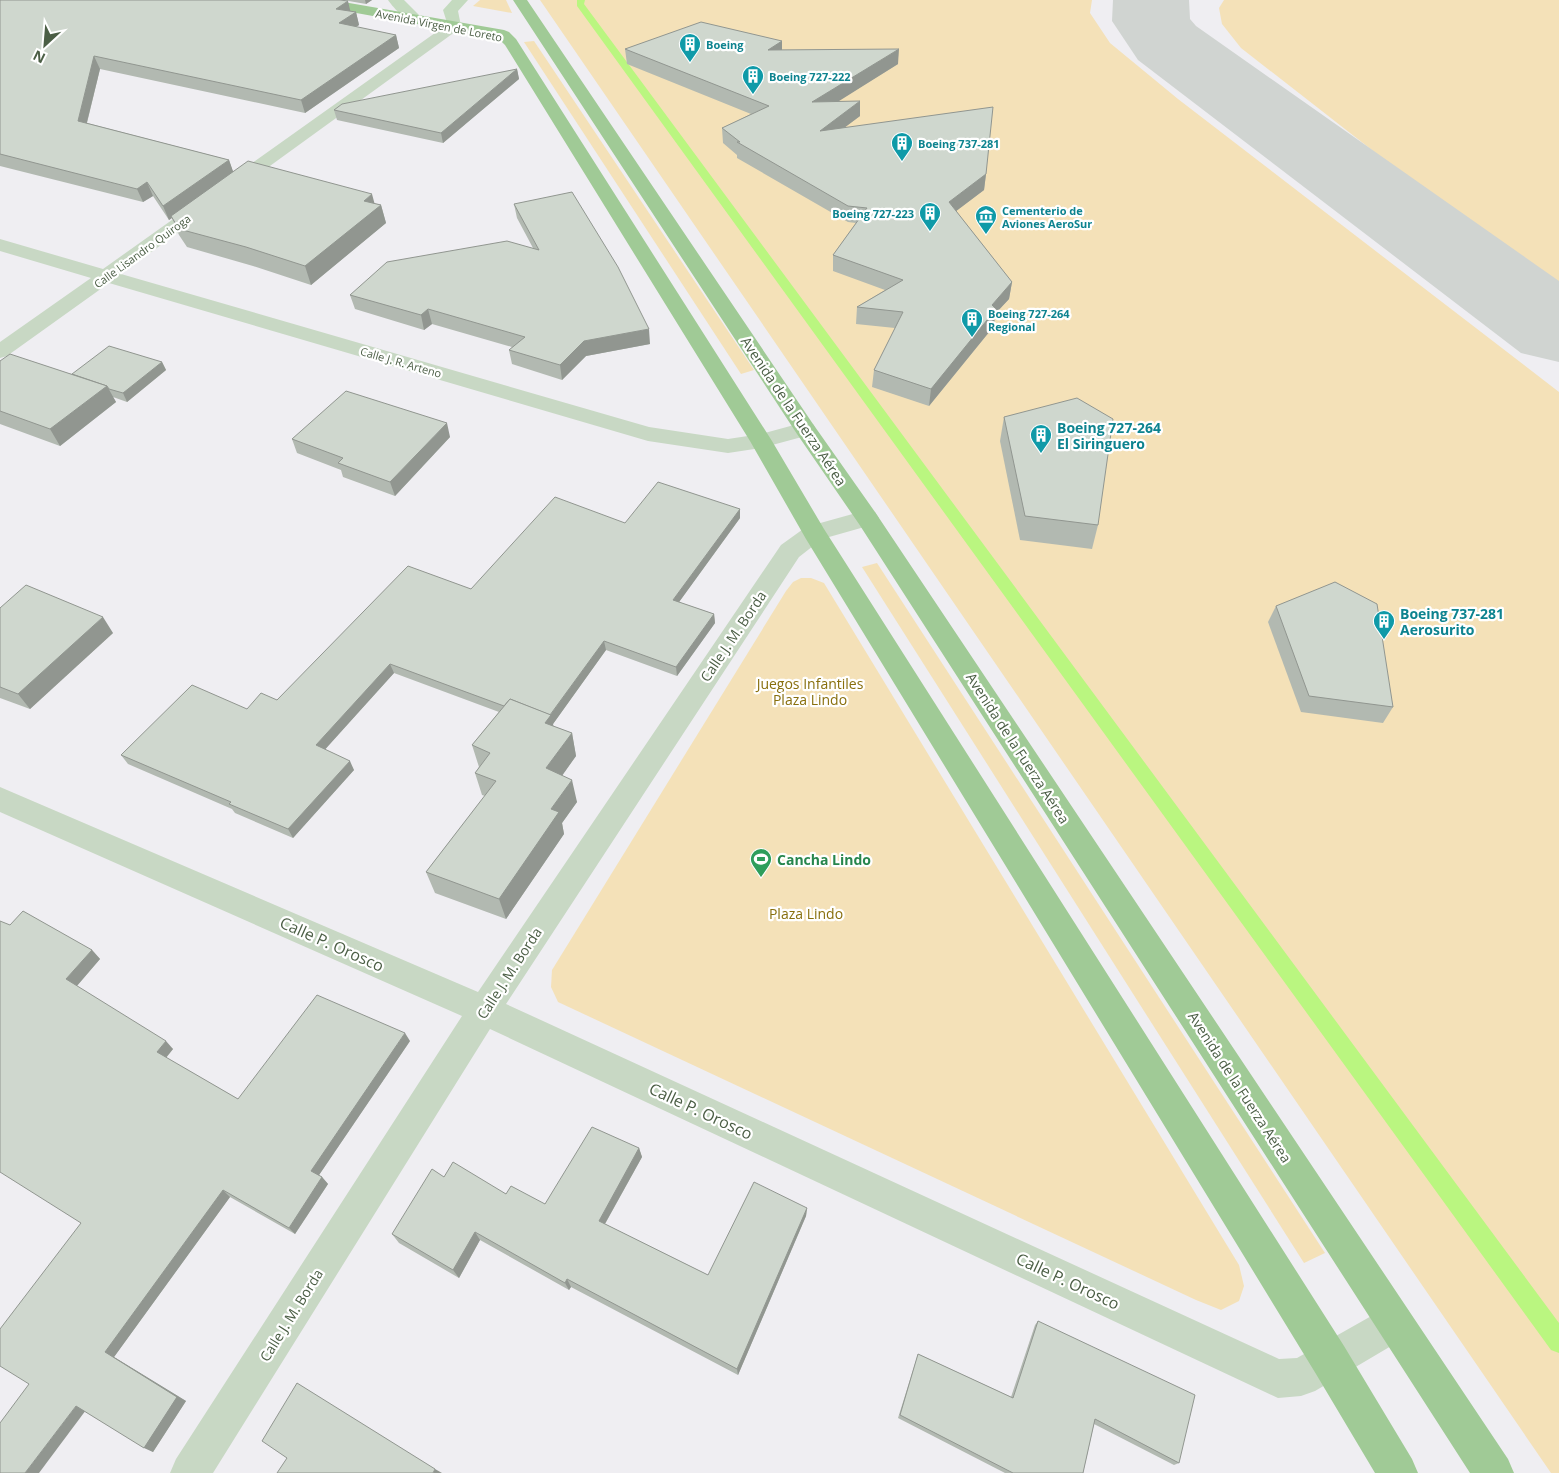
<svg xmlns="http://www.w3.org/2000/svg" width="1559" height="1473" viewBox="0 0 1559 1473" font-family="'Open Sans',sans-serif">
	<style>
		.green { fill: #f4e1b8 }
		.lines { fill: none; stroke-linecap: round; stroke-linejoin: round }
		.stream { fill: #baf680; fill-rule: evenodd }
		.taxiway { fill: #d0d4d1; fill-rule: evenodd }
		.minor { fill: #c8d8c4; fill-rule: evenodd }
		.secondary { fill: #c4dabf; fill-rule: evenodd }
		.trunk { fill: #a0ca96; fill-rule: evenodd }
		.wall { fill: #b2b9b1 }
		.shaded-wall { fill: #919690 }
		.building { fill: #cfd7ce; stroke: #919690 }
		.labels { text-anchor: middle; dominant-baseline: central; stroke-width: 4.5; stroke-linejoin: round; paint-order: stroke }
		.far-street-label { font-size: 11px; fill: #4b5e45; stroke: #fff }
		.far-culture-label { font-size: 11px; font-weight: bold; fill: #0d838f; stroke: #fff; text-anchor: start }
		.street-label { font-size: 14px; fill: #4b5e45; stroke: #fff }
		.culture-label { font-size: 14px; font-weight: bold; fill: #0d838f; stroke: #fff; text-anchor: start }
		.park-label { font-size: 14px; fill: #886f0d; stroke: #fff }
		.leisure-label { font-size: 14px; font-weight: bold; fill: #27864d; stroke: #fff; text-anchor: start }
		.near-street-label { font-size: 16px; fill: #4b5e45; stroke: #fff }
	</style>
	<rect width="100%" height="100%" fill="#efeef2"/>
	<g class="green">
		<path d="M 480,0 L 506,0 L 512,13 L 473,6 Z"/>
		<path d="M 540,0 L 1092,0 L 1090,13 L 1110,43 L 1178,99 L 1559,392 L 1559,1473 L 1551,1473 Z"/>
		<path d="M 1224,0 L 1559,0 L 1559,288 L 1459,218 L 1241,48 L 1222,24 L 1219,8 Z"/>
		<path d="M 534,41 L 754,370 L 741,374 L 524,42 Z"/>
		<path d="M 877,563 L 1325,1253 L 1304,1263 L 862,567 Z"/>
		<path d="M 801,578 L 811,578 L 824,583 L 1239,1265 L 1244,1286 L 1239,1301 L 1221,1310 L 1196,1300 L 558,1002 L 551,987 L 552,970 L 786,591 L 793,582 Z"/>
	</g>
	<g class="lines">
		<path class="stream" d="M 577,0 L 585,0 L 584,4 L 1559,1323 L 1559,1353 L 1551,1350 L 577,6 Z"/>
		<path class="taxiway" d="M 1113,0 L 1189,0 L 1190,19 L 1196,26 L 1559,281 L 1559,362 L 1521,353 L 1138,60 L 1112,21 Z"/>
		<g class="minor">
			<path d="M 454,22 L 459,23 L 461,26 L 459,29 L 121,274 L 649,427 L 728,439 L 761,434 L 805,422 L 813,424 L 816,429 L 813,434 L 761,448 L 728,453 L 648,441 L 109,283 L 7,356 L 0,358 L 0,342 L 91,278 L 0,251 L 0,239 L 103,269 L 449,23 Z"/>
			<path d="M 867,510 L 875,512 L 879,518 L 875,524 L 822,539 L 799,557 L 506,1004 L 1279,1359 L 1297,1358 L 1382,1310 L 1395,1304 L 1408,1310 L 1414,1323 L 1408,1336 L 1315,1391 L 1301,1396 L 1278,1398 L 490,1029 L 213,1473 L 170,1473 L 176,1459 L 462,1016 L 0,812 L 0,787 L 478,992 L 781,545 L 806,527 Z"/>
		</g>
		<g class="secondary">
			<path d="M 388,0 L 404,0 L 423,19 L 421,22 C 409,25 395,10 388,0 Z"/>
			<path d="M 452,0 L 468,0 L 458,11 L 461,26 L 459,29 L 449,29 L 443,10 Z"/>
		</g>
		<g class="trunk">
			<path d="M 300,0 L 332,0 L 504,30 L 509,32 L 516,39 L 772,441 L 824,529 L 1344,1346 L 1412,1459 L 1418,1473 L 1375,1473 L 1316,1374 L 806,539 L 750,441 L 505,45 L 499,39 L 307,4 L 302,3 Z"/>
			<path d="M 513,0 L 527,0 L 813,424 L 875,512 L 1508,1459 L 1514,1473 L 1470,1473 L 859,524 L 797,434 Z"/>
		</g>
	</g>
	<g class="wall">
		<path d="M 0,0 L 350,11 L 356,12 L 359,25 L 356,27 L 396,35 L 399,48 L 305,113 L 100,69 L 87,123 L 229,160 L 233,172 L 381,205 L 386,223 L 311,285 L 253,266 L 187,247 L 179,235 L 172,218 L 169,220 L 153,196 L 143,202 L 0,166 Z"/>
		<path d="M 343,0 L 372,0 L 366,4 Z"/>
		<path d="M 782,41 L 782,50 L 898,64 L 838,101 L 860,116 L 845,127 L 986,174 L 984,190 L 956,211 L 1012,282 L 1009,299 L 995,314 L 994,326 L 929,406 L 872,387 L 874,370 L 895,328 L 856,324 L 857,307 L 885,290 L 833,271 L 833,255 L 856,223 L 848,222 L 737,158 L 737,155 L 723,143 L 722,128 L 751,114 L 627,64 L 625,49 Z"/>
		<path d="M 517,69 L 519,79 L 443,143 L 337,120 L 334,110 Z"/>
		<path d="M 514,204 L 650,344 L 586,356 L 562,380 L 512,364 L 509,350 L 512,347 L 432,324 L 424,330 L 355,309 L 350,295 L 533,248 L 517,218 Z"/>
		<path d="M 0,361 L 72,374 L 162,362 L 166,370 L 127,402 L 113,397 L 116,402 L 60,446 L 0,424 Z"/>
		<path d="M 1004,417 L 1098,525 L 1092,549 L 1020,540 L 1000,441 Z"/>
		<path d="M 450,437 L 395,496 L 343,477 L 341,470 L 297,453 L 292,439 Z"/>
		<path d="M 740,509 L 740,518 L 679,602 L 714,614 L 715,623 L 677,676 L 606,650 L 553,724 L 553,726 L 572,733 L 576,756 L 562,775 L 577,802 L 562,823 L 564,834 L 506,919 L 435,893 L 426,872 L 485,796 L 482,795 L 475,773 L 479,767 L 472,745 L 499,712 L 394,673 L 325,749 L 354,770 L 293,838 L 235,813 L 232,809 L 128,764 L 121,755 L 247,709 L 277,700 L 471,589 L 625,523 Z"/>
		<path d="M 1276,606 L 1393,707 L 1383,723 L 1301,712 L 1268,622 Z"/>
		<path d="M 0,608 L 113,633 L 30,709 L 0,698 Z"/>
		<path d="M 10,925 L 92,950 L 100,959 L 77,986 L 173,1049 L 166,1058 L 238,1099 L 410,1041 L 319,1175 L 322,1177 L 328,1184 L 295,1234 L 230,1197 L 114,1357 L 186,1401 L 153,1452 L 85,1411 L 29,1384 L 81,1223 Z"/>
		<path d="M 639,1148 L 642,1157 L 605,1224 L 708,1275 L 807,1208 L 806,1216 L 738,1375 L 571,1287 L 569,1290 L 480,1240 L 459,1278 L 399,1243 L 392,1234 L 444,1177 L 545,1204 Z"/>
		<path d="M 1038,1321 L 1179,1463 L 1174,1465 L 1094,1424 L 1083,1473 L 1005,1473 L 898,1418 L 918,1354 L 1011,1397 L 1035,1325 Z"/>
	</g>
	<g class="shaded-wall">
		<path d="M 365,0 L 372,0 L 366,4 Z"/>
		<path d="M 348,1 L 351,14 L 336,9 Z"/>
		<path d="M 356,12 L 359,25 L 342,36 L 339,23 Z"/>
		<path d="M 396,35 L 399,48 L 305,113 L 301,100 Z"/>
		<path d="M 782,41 L 782,56 L 768,50 Z"/>
		<path d="M 899,49 L 898,64 L 812,118 L 812,102 Z"/>
		<path d="M 94,56 L 100,69 L 84,134 L 78,121 Z"/>
		<path d="M 517,69 L 519,79 L 443,143 L 441,133 Z"/>
		<path d="M 860,101 L 860,116 L 820,146 L 820,131 Z"/>
		<path d="M 229,160 L 234,174 L 169,220 L 163,206 Z"/>
		<path d="M 986,174 L 984,190 L 947,218 L 949,202 Z"/>
		<path d="M 147,182 L 153,196 L 143,202 L 137,189 Z"/>
		<path d="M 372,194 L 376,209 L 381,205 L 386,223 L 311,285 L 305,266 L 364,201 Z"/>
		<path d="M 1012,282 L 1009,299 L 995,314 L 994,326 L 929,406 L 931,389 L 992,305 Z"/>
		<path d="M 428,309 L 432,324 L 424,330 L 421,315 Z"/>
		<path d="M 649,329 L 650,344 L 586,356 L 562,380 L 560,365 L 584,341 Z"/>
		<path d="M 162,362 L 166,370 L 127,402 L 123,393 Z"/>
		<path d="M 107,386 L 116,402 L 60,446 L 50,429 Z"/>
		<path d="M 447,423 L 450,437 L 395,496 L 390,482 Z"/>
		<path d="M 740,509 L 740,518 L 674,609 L 673,600 Z"/>
		<path d="M 714,614 L 715,623 L 677,676 L 676,667 Z"/>
		<path d="M 103,617 L 113,633 L 30,709 L 18,694 Z"/>
		<path d="M 604,641 L 606,650 L 553,724 L 556,737 L 545,723 L 546,721 Z"/>
		<path d="M 390,664 L 394,673 L 321,754 L 316,745 Z"/>
		<path d="M 572,733 L 576,756 L 552,790 L 546,768 Z"/>
		<path d="M 350,761 L 354,770 L 293,838 L 288,829 Z"/>
		<path d="M 572,780 L 577,802 L 562,823 L 564,834 L 506,919 L 499,899 L 551,809 Z"/>
		<path d="M 92,950 L 100,959 L 75,988 L 66,979 Z"/>
		<path d="M 405,1033 L 410,1041 L 317,1178 L 311,1171 Z"/>
		<path d="M 166,1041 L 173,1049 L 164,1060 L 157,1052 Z"/>
		<path d="M 639,1148 L 642,1157 L 602,1229 L 599,1221 Z"/>
		<path d="M 322,1177 L 328,1184 L 295,1234 L 289,1228 Z"/>
		<path d="M 223,1190 L 230,1197 L 114,1357 L 186,1401 L 153,1452 L 144,1448 L 105,1352 Z"/>
		<path d="M 807,1208 L 806,1216 L 738,1375 L 737,1369 Z"/>
		<path d="M 475,1232 L 480,1240 L 459,1278 L 453,1270 Z"/>
		<path d="M 567,1279 L 571,1287 L 569,1290 L 565,1283 Z"/>
		<path d="M 76,1406 L 86,1410 L 39,1473 L 25,1473 Z"/>
		<path d="M 435,1469 L 442,1473 L 433,1473 Z"/>
	</g>
	<g class="building">
		<path d="M 0,0 L 340,0 L 348,1 L 336,9 L 356,12 L 339,23 L 396,35 L 301,100 L 94,56 L 78,121 L 229,160 L 163,206 L 147,182 L 137,189 L 0,154 Z"/>
		<path d="M 701,22 L 782,41 L 768,50 L 899,49 L 812,102 L 860,101 L 820,131 L 993,107 L 986,174 L 949,202 L 1012,282 L 992,305 L 996,309 L 931,389 L 874,370 L 903,312 L 857,307 L 903,280 L 833,255 L 867,208 L 848,206 L 737,142 L 740,142 L 722,128 L 769,106 L 625,49 Z"/>
		<path d="M 517,69 L 441,133 L 334,110 L 342,104 Z"/>
		<path d="M 248,161 L 372,194 L 364,201 L 381,205 L 305,266 L 246,247 L 179,229 L 171,216 Z"/>
		<path d="M 572,192 L 618,267 L 649,329 L 584,341 L 560,365 L 509,350 L 525,337 L 428,309 L 421,315 L 350,295 L 387,262 L 507,241 L 539,250 L 514,204 Z"/>
		<path d="M 109,346 L 162,362 L 123,393 L 109,389 L 107,386 L 72,374 Z"/>
		<path d="M 10,354 L 107,386 L 50,429 L 0,411 L 0,361 Z"/>
		<path d="M 346,391 L 447,423 L 390,482 L 338,463 L 343,458 L 292,439 Z"/>
		<path d="M 1077,398 L 1113,419 L 1098,525 L 1025,516 L 1004,417 Z"/>
		<path d="M 658,482 L 740,509 L 673,600 L 714,614 L 676,667 L 604,641 L 550,715 L 510,699 L 504,706 L 390,664 L 316,745 L 350,761 L 288,829 L 229,804 L 231,802 L 121,755 L 192,685 L 247,709 L 261,693 L 277,700 L 408,566 L 471,589 L 555,497 L 625,523 Z"/>
		<path d="M 1335,582 L 1377,604 L 1393,707 L 1309,696 L 1276,606 Z"/>
		<path d="M 26,585 L 103,617 L 18,694 L 0,687 L 0,608 Z"/>
		<path d="M 510,699 L 551,715 L 545,723 L 572,733 L 546,768 L 572,780 L 551,809 L 559,812 L 499,899 L 426,872 L 496,781 L 475,773 L 490,753 L 472,745 Z"/>
		<path d="M 23,911 L 92,950 L 66,979 L 166,1041 L 157,1052 L 238,1099 L 317,995 L 405,1033 L 311,1171 L 322,1177 L 289,1228 L 223,1190 L 105,1352 L 177,1397 L 144,1448 L 76,1406 L 25,1473 L 0,1473 L 0,1423 L 29,1384 L 0,1366 L 0,1329 L 81,1223 L 0,1172 L 0,921 L 10,925 Z"/>
		<path d="M 592,1127 L 639,1148 L 599,1221 L 708,1275 L 754,1182 L 807,1208 L 737,1369 L 567,1279 L 565,1283 L 475,1232 L 453,1270 L 392,1234 L 432,1169 L 444,1177 L 453,1162 L 506,1194 L 511,1186 L 545,1204 Z"/>
		<path d="M 1038,1321 L 1195,1395 L 1179,1463 L 1095,1419 L 1083,1473 L 1013,1473 L 900,1415 L 918,1354 L 1013,1398 Z"/>
		<path d="M 297,1383 L 435,1469 L 433,1473 L 277,1473 L 287,1458 L 262,1441 Z"/>
	</g>
	<defs>
		<g id="building-pin" transform="scale(1.125)"><path d="M0 17L-7.5 6A9.5 9.5 0 1 1 7.5 6Z" fill="#0f9aa8" stroke="#fff"/><path d="M-4-6H4V6H1V3H-1V6H-4ZM-2.5-4.3h1.7v1.8h-1.7ZM.8-4.3h1.7v1.8H.8ZM-2.5-1h1.7V.8h-1.7ZM.8-1h1.7V.8H.8Z" fill="#fff"/></g>
		<g id="museum-pin" transform="scale(1.125)"><path d="M0 17L-7.5 6A9.5 9.5 0 1 1 7.5 6Z" fill="#0f9aa8" stroke="#fff"/><path d="M0-6L6-3V-2H-6V-3ZM-5-1h2V3h-2ZM-1-1h2V3h-2ZM3-1h2V3H3ZM-6 4H6V6H-6Z" fill="#fff"/></g>
		<g id="stadium-pin" transform="scale(1.125)"><path d="M0 17L-7.5 6A9.5 9.5 0 1 1 7.5 6Z" fill="#2e9e5b" stroke="#fff"/><path d="M0-5a6.5 5 0 1 0 0 10a6.5 5 0 1 0 0-10ZM-3.5-1.8h7v3.6h-7Z" fill="#fff"/></g>
	</defs>
	<g fill-rule="evenodd">
		<use href="#building-pin" x="690" y="44"/>
		<use href="#building-pin" x="753" y="76"/>
		<use href="#building-pin" x="902" y="143"/>
		<use href="#building-pin" x="930" y="213"/>
		<use href="#museum-pin" x="986" y="216"/>
		<use href="#building-pin" x="972" y="319"/>
		<use href="#building-pin" x="1041" y="435"/>
		<use href="#building-pin" x="1384" y="621"/>
		<use href="#stadium-pin" x="761" y="859"/>
	</g>
	<g class="labels">
		<g class="far-street-label">
			<text transform="translate(439 25) rotate(11)">Avenida Virgen de Loreto</text>
			<text transform="translate(142 251) rotate(-36)">Calle Lisandro Quiroga</text>
			<text transform="translate(401 362) rotate(16)">Calle J. R. Arteno</text>
		</g>
		<g class="far-culture-label">
			<text x="706" y="44">Boeing</text>
			<text x="769" y="76">Boeing 727-222</text>
			<text x="918" y="143">Boeing 737-281</text>
			<text x="1002" y="210">Cementerio de<tspan x="1002" dy="13">Aviones AeroSur</tspan></text>
			<text x="914" y="213" text-anchor="end">Boeing 727-223</text>
			<text x="988" y="313">Boeing 727-264<tspan x="988" dy="13">Regional</tspan></text>
		</g>
		<g class="street-label">
			<text transform="translate(794 411) rotate(56)">Avenida de la Fuerza Aérea</text>
			<text transform="translate(733 636) rotate(-56)">Calle J. M. Borda</text>
			<text transform="translate(1018 748) rotate(57)">Avenida de la Fuerza Aérea</text>
			<text transform="translate(509 973) rotate(-57)">Calle J. M. Borda</text>
			<text transform="translate(1240 1087) rotate(57)">Avenida de la Fuerza Aérea</text>
			<text transform="translate(291 1315) rotate(-58)">Calle J. M. Borda</text>
		</g>
		<g class="culture-label">
			<text x="1057" y="427">Boeing 727-264<tspan x="1057" dy="16">El Siringuero</tspan></text>
			<text x="1400" y="613">Boeing 737-281<tspan x="1400" dy="16">Aerosurito</tspan></text>
		</g>
		<g class="park-label">
			<text x="810" y="683">Juegos Infantiles<tspan x="810" dy="16">Plaza Lindo</tspan></text>
			<text x="806" y="913">Plaza Lindo</text>
		</g>
		<g class="leisure-label">
			<text x="777" y="859">Cancha Lindo</text>
		</g>
		<g class="near-street-label">
			<text transform="translate(332 944) rotate(24)">Calle P. Orosco</text>
			<text transform="translate(701 1111) rotate(25)">Calle P. Orosco</text>
			<text transform="translate(1068 1281) rotate(25)">Calle P. Orosco</text>
		</g>
	</g>
	<g transform="translate(45 45) rotate(206)" stroke="#ffffff" stroke-width="4" paint-order="stroke">
	<path d="M0-4L9 19L0 12L-9 19Z" fill="#4b5e45"/>
	<text y="-8" font-size="14" font-weight="bold" text-anchor="middle" fill="#4b5e45">N</text>
	</g>
</svg>
